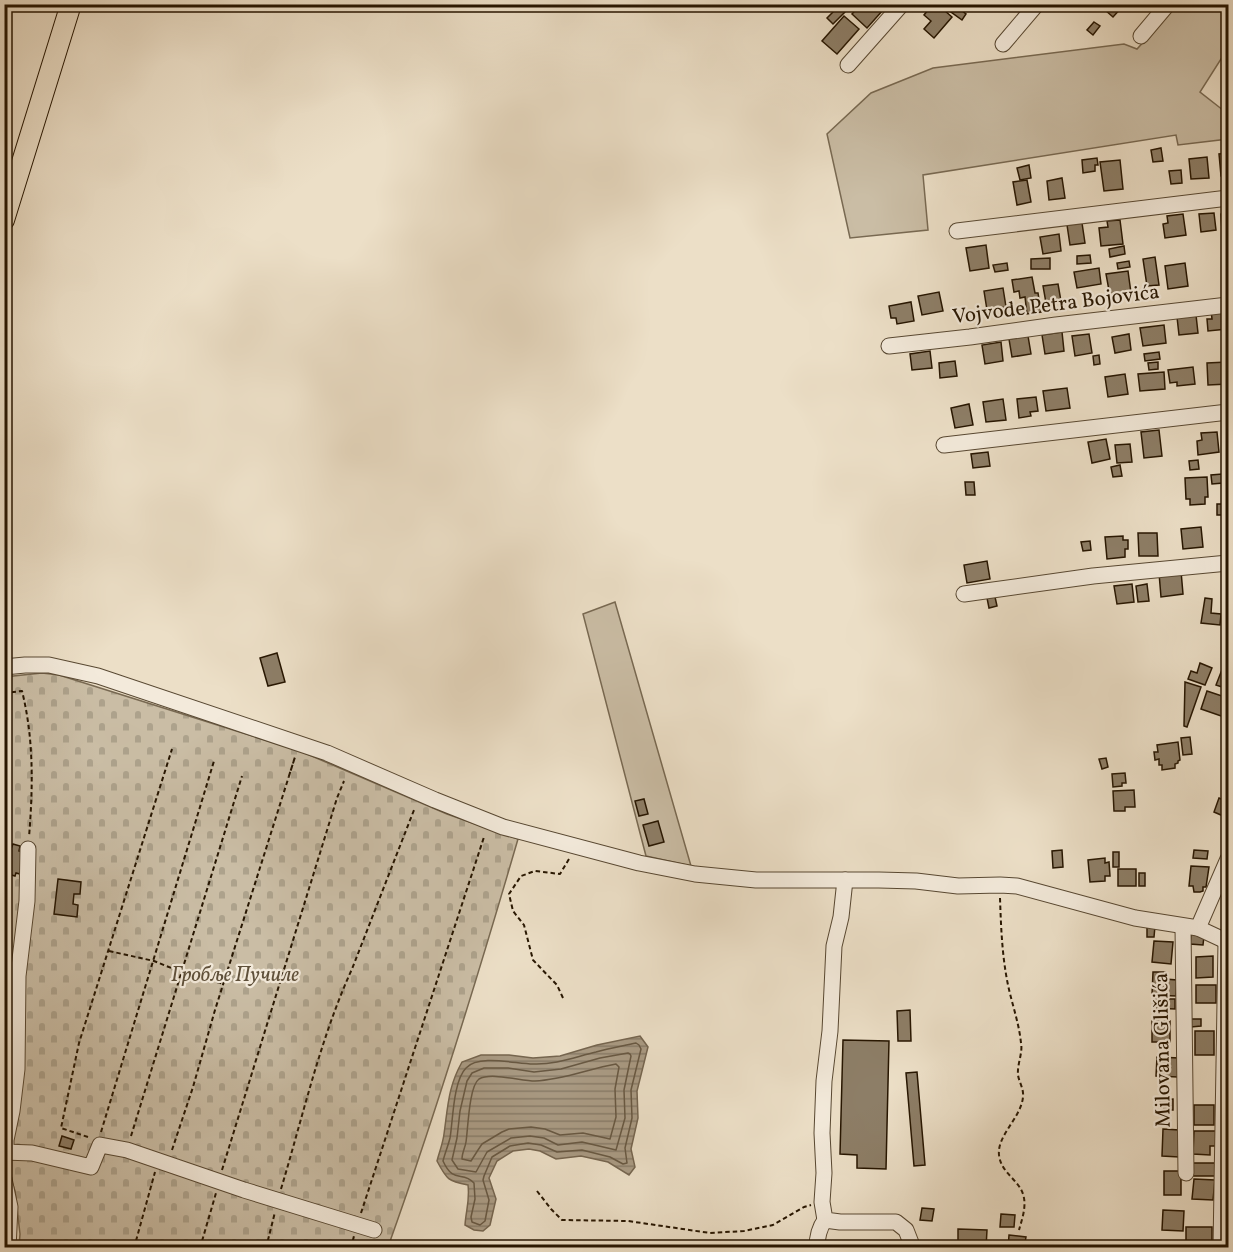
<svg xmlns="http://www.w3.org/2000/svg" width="1233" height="1252" viewBox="0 0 1233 1252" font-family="Vollkorn,serif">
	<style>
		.grass { fill: #cabda5; stroke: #786952; stroke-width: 1.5 }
		.cemetery { fill: url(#cemetery-stones); stroke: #786952; stroke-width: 1.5 }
		.water { fill: url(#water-rules); stroke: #75654f; stroke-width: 1.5 }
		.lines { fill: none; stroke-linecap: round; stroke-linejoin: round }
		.shore { stroke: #685842; stroke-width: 1.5 }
		.building { fill: #8d7e67; stroke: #261500; stroke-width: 1.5 }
		.minor-casing { stroke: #584832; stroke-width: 17 }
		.major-casing { stroke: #261500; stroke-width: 22 }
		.path { stroke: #261500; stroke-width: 2; stroke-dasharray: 4.5 3; stroke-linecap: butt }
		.minor { stroke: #f3eadb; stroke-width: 15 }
		.major { stroke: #ecdfc7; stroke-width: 20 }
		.labels { text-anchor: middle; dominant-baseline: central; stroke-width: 4.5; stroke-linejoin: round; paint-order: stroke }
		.street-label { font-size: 21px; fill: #261500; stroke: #f3eadb }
		.park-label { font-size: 21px; font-style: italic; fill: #5f503a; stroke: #f3eadb }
	</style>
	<defs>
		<pattern id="cemetery-stones" width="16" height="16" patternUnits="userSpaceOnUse" patternTransform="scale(1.5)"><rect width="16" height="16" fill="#cabda5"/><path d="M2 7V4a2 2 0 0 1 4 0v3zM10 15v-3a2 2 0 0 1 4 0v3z" fill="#ada28c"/></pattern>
		<pattern id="water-rules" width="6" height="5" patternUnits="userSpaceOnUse" patternTransform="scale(1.5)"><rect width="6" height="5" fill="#a99a83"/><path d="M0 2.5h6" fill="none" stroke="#897c69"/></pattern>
	</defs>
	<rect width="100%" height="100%" fill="#ecdfc7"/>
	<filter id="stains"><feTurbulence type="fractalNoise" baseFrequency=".00333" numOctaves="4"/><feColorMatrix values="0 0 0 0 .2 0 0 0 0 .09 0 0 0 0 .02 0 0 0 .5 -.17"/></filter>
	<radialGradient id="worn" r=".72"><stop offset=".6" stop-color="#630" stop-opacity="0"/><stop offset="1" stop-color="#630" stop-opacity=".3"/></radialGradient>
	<g class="grass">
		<path d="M 1177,5 L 1228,5 L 1228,48 L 1200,92 L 1228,114 L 1228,139 L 1178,145 L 1176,135 L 923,175 L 928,230 L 850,238 L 827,134 L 871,93 L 933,68 L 1124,44 L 1137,49 Z"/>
		<path d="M 615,602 L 691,866 L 646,856 L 583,614 Z"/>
	</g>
	<path class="cemetery" d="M 42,673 L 59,675 L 300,751 L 447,814 L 518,839 C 478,976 436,1113 388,1247 L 19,1247 L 20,1234 L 15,1191 L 4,1158 L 4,677 Z"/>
	<path class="water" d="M 640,1036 L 648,1047 L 637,1091 L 638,1118 L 631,1149 L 635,1167 L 629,1175 L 608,1162 L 581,1156 L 556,1159 L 540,1151 L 529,1149 L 513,1151 L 497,1161 L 489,1178 L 496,1199 L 490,1225 L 483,1231 L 474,1230 L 465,1225 C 466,1210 470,1200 468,1185 C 448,1181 447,1180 437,1161 C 439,1153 443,1143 444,1134 C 448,1106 448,1087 462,1062 L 481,1055 L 509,1055 L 533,1058 L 560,1056 L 597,1045 Z"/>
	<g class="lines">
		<g class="shore">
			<path d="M 636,1043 L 639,1045 L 641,1049 L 631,1090 L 632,1118 L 625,1148 L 627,1163 L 623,1164 L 610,1157 L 582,1150 L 557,1152 L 541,1145 L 528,1143 L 510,1146 L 492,1157 L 484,1176 L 483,1180 L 489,1200 L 485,1221 L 480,1225 L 472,1222 L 471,1217 L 475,1199 L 474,1183 C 462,1170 454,1185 443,1161 C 445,1153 448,1146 450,1138 C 453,1121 453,1081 466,1068 C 479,1054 516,1064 533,1064 C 555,1065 575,1057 596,1052 C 609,1048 623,1046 636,1043 Z"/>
			<path d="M 628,1053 L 630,1054 L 631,1056 L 624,1090 L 625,1118 L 616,1150 L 582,1142 L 558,1145 L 544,1138 L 530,1136 L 511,1138 L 487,1152 L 476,1172 L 458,1169 L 452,1160 L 457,1138 L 460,1111 L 467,1081 L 472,1073 L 484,1068 L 508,1068 L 534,1072 L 561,1069 L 600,1058 Z"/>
			<path d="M 616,1064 L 619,1067 L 615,1089 L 616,1117 L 610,1139 L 583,1133 L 560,1135 L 545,1129 L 531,1127 L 509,1129 L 502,1132 L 482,1144 L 478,1150 L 471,1161 L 462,1159 C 462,1153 465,1148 466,1142 C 468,1129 469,1086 479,1079 C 491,1072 521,1081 535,1081 C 563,1080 588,1069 616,1064 Z"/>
		</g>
	</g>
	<g class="building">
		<path d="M 861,4 L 877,4 L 883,10 L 867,28 L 852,14 Z"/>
		<path d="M 933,4 L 937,4 L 952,17 L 934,38 L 924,29 L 931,21 L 924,15 Z"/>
		<path d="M 1110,4 L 1119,4 L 1122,7 L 1113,17 L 1105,10 Z"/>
		<path d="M 839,6 L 845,12 L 833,24 L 827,18 Z"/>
		<path d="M 956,6 L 966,14 L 962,20 L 951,12 Z"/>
		<path d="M 844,16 L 859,29 L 837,54 L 822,41 Z"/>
		<path d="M 1094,22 L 1100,26 L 1093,35 L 1087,30 Z"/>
		<path d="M 1161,148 L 1163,161 L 1153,162 L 1151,150 Z"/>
		<path d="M 1228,153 L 1228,175 L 1221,176 L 1219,154 Z"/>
		<path d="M 1207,157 L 1209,178 L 1191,179 L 1189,159 Z"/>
		<path d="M 1097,158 L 1098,165 L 1095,165 L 1095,171 L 1083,173 L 1082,160 Z"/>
		<path d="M 1120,160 L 1123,189 L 1104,191 L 1100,162 Z"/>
		<path d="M 1029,165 L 1031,178 L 1020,180 L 1017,168 Z"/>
		<path d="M 1181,170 L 1182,183 L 1171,184 L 1169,171 Z"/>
		<path d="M 1062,178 L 1065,198 L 1049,200 L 1047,181 Z"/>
		<path d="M 1027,180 L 1031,202 L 1017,205 L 1013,182 Z"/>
		<path d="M 1225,208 L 1228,208 L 1228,231 L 1222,231 L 1221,214 L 1226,213 Z"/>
		<path d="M 1214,213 L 1216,230 L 1201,232 L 1199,214 Z"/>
		<path d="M 1183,214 L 1186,235 L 1165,238 L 1163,224 L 1168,223 L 1167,216 Z"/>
		<path d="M 1120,220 L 1123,244 L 1101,246 L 1099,228 L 1108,227 L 1107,221 Z"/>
		<path d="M 1082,223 L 1085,243 L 1070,245 L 1067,225 Z"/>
		<path d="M 1059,234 L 1061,251 L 1043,254 L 1040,237 Z"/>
		<path d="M 986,245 L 989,268 L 970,271 L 966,248 Z"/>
		<path d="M 1124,246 L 1125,254 L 1110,257 L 1109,249 Z"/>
		<path d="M 1090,255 L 1091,263 L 1077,264 L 1077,256 Z"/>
		<path d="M 1155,257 L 1159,285 L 1147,286 L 1143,259 Z"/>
		<path d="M 1050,258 L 1050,269 L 1031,269 L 1031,259 Z"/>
		<path d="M 1129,261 L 1130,267 L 1118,269 L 1117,263 Z"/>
		<path d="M 1007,263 L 1008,270 L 995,272 L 993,265 Z"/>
		<path d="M 1185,263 L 1188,286 L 1168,289 L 1165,266 Z"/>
		<path d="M 1099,268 L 1101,284 L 1077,288 L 1074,272 Z"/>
		<path d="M 1128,271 L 1131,293 L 1110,296 L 1106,274 Z"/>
		<path d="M 1032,277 L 1035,293 L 1038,293 L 1041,312 L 1027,314 L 1025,297 L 1020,298 L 1019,291 L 1014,292 L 1012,280 Z"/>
		<path d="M 1058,284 L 1061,301 L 1046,303 L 1043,286 Z"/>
		<path d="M 1003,288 L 1006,307 L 987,310 L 984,291 Z"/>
		<path d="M 939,292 L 943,311 L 922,315 L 918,296 Z"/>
		<path d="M 911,302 L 914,321 L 897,324 L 896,318 L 891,318 L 889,306 Z"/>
		<path d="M 1226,309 L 1227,329 L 1208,331 L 1207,319 L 1212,319 L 1211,310 Z"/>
		<path d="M 1196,315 L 1198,333 L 1179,335 L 1177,317 Z"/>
		<path d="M 1164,325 L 1166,343 L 1143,346 L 1140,328 Z"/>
		<path d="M 1062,332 L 1064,351 L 1045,354 L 1042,335 Z"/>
		<path d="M 1089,334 L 1092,353 L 1075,356 L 1072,336 Z"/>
		<path d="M 1129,334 L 1131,350 L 1115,353 L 1112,337 Z"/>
		<path d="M 1028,336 L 1031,354 L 1012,357 L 1009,339 Z"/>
		<path d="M 1001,342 L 1003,361 L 985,364 L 982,345 Z"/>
		<path d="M 930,351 L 932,368 L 912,370 L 910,354 Z"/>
		<path d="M 1159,352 L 1160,359 L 1145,361 L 1144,354 Z"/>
		<path d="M 1099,355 L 1100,364 L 1094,365 L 1093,356 Z"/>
		<path d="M 955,361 L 957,376 L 940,378 L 939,363 Z"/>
		<path d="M 1158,362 L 1158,369 L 1149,370 L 1148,363 Z"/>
		<path d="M 1227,362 L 1228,384 L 1208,385 L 1207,363 Z"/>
		<path d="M 1193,367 L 1195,384 L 1177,386 L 1177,382 L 1170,383 L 1168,370 Z"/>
		<path d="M 1164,372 L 1165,389 L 1140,391 L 1138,374 Z"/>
		<path d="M 1125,374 L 1128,394 L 1108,397 L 1105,377 Z"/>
		<path d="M 1067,388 L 1070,408 L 1046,411 L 1043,391 Z"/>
		<path d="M 1036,397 L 1038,411 L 1030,412 L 1031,416 L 1019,418 L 1017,399 Z"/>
		<path d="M 1003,399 L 1006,420 L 986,422 L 983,402 Z"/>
		<path d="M 969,404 L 973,425 L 955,428 L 951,408 Z"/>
		<path d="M 1159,430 L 1162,456 L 1144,458 L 1141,432 Z"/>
		<path d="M 1217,432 L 1219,452 L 1198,455 L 1197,441 L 1202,440 L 1201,433 Z"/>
		<path d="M 1106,439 L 1110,459 L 1092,463 L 1088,442 Z"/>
		<path d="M 1130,444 L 1132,462 L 1117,463 L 1115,445 Z"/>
		<path d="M 988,452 L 990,466 L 973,468 L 971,454 Z"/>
		<path d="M 1198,460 L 1199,469 L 1190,470 L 1189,461 Z"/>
		<path d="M 1120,465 L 1122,476 L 1113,477 L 1111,467 Z"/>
		<path d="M 1222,474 L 1223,483 L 1212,484 L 1211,475 Z"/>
		<path d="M 1207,477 L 1208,497 L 1205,497 L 1205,504 L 1190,505 L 1190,499 L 1186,499 L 1185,478 Z"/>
		<path d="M 965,482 L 974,482 L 975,495 L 966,495 Z"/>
		<path d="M 1217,504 L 1224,504 L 1225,515 L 1217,515 Z"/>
		<path d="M 1201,527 L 1203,547 L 1183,549 L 1181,529 Z"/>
		<path d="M 1138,533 L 1157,533 L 1158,556 L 1139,556 Z"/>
		<path d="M 1123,536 L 1123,540 L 1128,540 L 1128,549 L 1125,549 L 1125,557 L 1107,559 L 1105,537 Z"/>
		<path d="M 1090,541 L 1091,550 L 1083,551 L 1081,542 Z"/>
		<path d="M 987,561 L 990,579 L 967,583 L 964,565 Z"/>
		<path d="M 1181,571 L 1183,594 L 1161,597 L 1159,573 Z"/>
		<path d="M 1132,584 L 1134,602 L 1117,604 L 1114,586 Z"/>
		<path d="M 1147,584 L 1149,601 L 1138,602 L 1136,586 Z"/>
		<path d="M 995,597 L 997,606 L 989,608 L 987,598 Z"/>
		<path d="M 1205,598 L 1212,599 L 1211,613 L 1221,614 L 1220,625 L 1201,623 Z"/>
		<path d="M 277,653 L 285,682 L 268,686 L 260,658 Z"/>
		<path d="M 1225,662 L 1228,663 L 1228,689 L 1216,685 Z"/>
		<path d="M 1200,663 L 1212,668 L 1205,685 L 1188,679 L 1191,671 L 1197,673 Z"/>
		<path d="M 1185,682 L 1201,687 L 1187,727 L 1184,726 Z"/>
		<path d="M 1207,691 L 1228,698 L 1228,713 L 1227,718 L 1201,709 Z"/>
		<path d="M 1190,737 L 1192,754 L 1183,755 L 1181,738 Z"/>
		<path d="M 1178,742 L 1180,760 L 1178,761 L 1178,763 L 1175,764 L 1175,768 L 1162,770 L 1162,765 L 1159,765 L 1159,759 L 1155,760 L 1154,752 L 1158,752 L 1157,745 Z"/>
		<path d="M 1106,758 L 1108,767 L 1102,769 L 1099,759 Z"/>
		<path d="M 1125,773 L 1126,783 L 1122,783 L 1122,786 L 1113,787 L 1112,774 Z"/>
		<path d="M 1134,790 L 1135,807 L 1125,807 L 1125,811 L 1114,811 L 1113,791 Z"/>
		<path d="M 1219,798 L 1228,802 L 1228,818 L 1214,812 Z"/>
		<path d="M 644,799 L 648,814 L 639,816 L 635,801 Z"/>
		<path d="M 658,821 L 664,842 L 649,846 L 643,825 Z"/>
		<path d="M 13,844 L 20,846 L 19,851 L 26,853 L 20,874 L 16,873 L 15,876 L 8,874 L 9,871 L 5,870 L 11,849 Z"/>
		<path d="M 1062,850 L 1063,867 L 1053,868 L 1052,851 Z"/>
		<path d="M 1194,850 L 1208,851 L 1207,859 L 1193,858 Z"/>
		<rect x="1113" y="852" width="6" height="15"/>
		<path d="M 1105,858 L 1105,863 L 1109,862 L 1110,876 L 1105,876 L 1105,881 L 1090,882 L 1088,860 Z"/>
		<path d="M 1191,866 L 1209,867 L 1206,887 L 1203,887 L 1203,891 L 1200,892 L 1194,892 L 1193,886 L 1189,886 Z"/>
		<rect x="1118" y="869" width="18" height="17"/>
		<rect x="1139" y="873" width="6" height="13"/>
		<path d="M 58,879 L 81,882 L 80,894 L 74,894 L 73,904 L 78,905 L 77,917 L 54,914 Z"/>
		<path d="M 1147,926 L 1155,926 L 1154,937 L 1147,937 Z"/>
		<path d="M 1191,934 L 1204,936 L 1203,945 L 1190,944 Z"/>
		<path d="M 1154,941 L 1173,942 L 1171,964 L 1152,962 Z"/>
		<path d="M 1213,956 L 1213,977 L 1196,978 L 1196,957 Z"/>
		<path d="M 1153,972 L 1165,972 L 1165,979 L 1177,980 L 1176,996 L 1152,995 Z"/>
		<rect x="1196" y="985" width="20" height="18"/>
		<path d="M 1153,999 L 1175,999 L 1175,1009 L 1153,1008 Z"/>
		<path d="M 910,1010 L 911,1041 L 898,1041 L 897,1011 Z"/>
		<path d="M 1191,1019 L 1201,1019 L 1201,1026 L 1191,1027 Z"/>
		<rect x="1152" y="1021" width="18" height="21"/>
		<rect x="1195" y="1031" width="19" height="24"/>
		<path d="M 843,1040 L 889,1041 L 886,1169 L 857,1168 L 857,1155 L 840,1154 Z"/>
		<path d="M 1157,1057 L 1179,1058 L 1178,1077 L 1156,1076 Z"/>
		<path d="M 917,1072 L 925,1165 L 914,1166 L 906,1073 Z"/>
		<path d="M 1173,1099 L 1173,1110 L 1168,1110 L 1168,1116 L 1161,1116 L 1160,1100 Z"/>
		<rect x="1194" y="1105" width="20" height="20"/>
		<path d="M 1163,1129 L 1179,1130 L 1179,1157 L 1162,1156 Z"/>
		<path d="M 1194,1131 L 1217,1131 L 1217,1146 L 1210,1146 L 1210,1155 L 1193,1154 Z"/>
		<path d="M 62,1136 L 74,1140 L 71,1149 L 59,1146 Z"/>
		<rect x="1192" y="1163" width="23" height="13"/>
		<rect x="1164" y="1171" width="17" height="24"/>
		<path d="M 1194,1179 L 1215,1180 L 1213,1200 L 1192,1199 Z"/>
		<path d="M 922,1208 L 934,1209 L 932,1221 L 920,1220 Z"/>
		<path d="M 1163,1210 L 1184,1211 L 1183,1231 L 1162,1230 Z"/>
		<path d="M 1001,1214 L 1015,1215 L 1014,1227 L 1000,1227 Z"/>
		<rect x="1186" y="1227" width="26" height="18"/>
		<path d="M 958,1229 L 987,1230 L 986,1248 L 958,1248 Z"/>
		<path d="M 1009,1235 L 1026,1237 L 1024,1248 L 1008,1248 Z"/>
	</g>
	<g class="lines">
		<g class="minor-casing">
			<g id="minor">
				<path d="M 1141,36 L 1168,4"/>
				<path d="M 1003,44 L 1037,4"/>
				<path d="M 848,65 L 902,4"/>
				<path d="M 957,231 L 1228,198"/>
				<path d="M 889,346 L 970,337 L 1056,325 L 1228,305"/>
				<path d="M 944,445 L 1228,412"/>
				<path d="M 964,594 L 1093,576 L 1228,563"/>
				<path d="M 4,667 L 25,665 L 49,665 L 98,676 L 327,753 L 435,800 L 503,827 L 639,863 L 695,874 L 756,880 L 879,880 L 916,881 L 958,886 L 1000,885 L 1017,886 L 1135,918 L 1198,928 L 1228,942"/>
				<path d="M 845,880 L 841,917 L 834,946 L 830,1031 L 824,1081 L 822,1133 L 824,1173 L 822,1202 L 825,1220 L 840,1222 L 896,1222 L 906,1230 L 913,1248"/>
				<path d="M 1183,927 L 1186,1173"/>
				<path d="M 1198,928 L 1228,859"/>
				<path d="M 4,1152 L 32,1153 L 91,1167 L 100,1145 L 127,1150 L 244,1190 L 374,1230"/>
				<path d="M 6,1152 L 6,1140 L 12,1111 L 17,1069 L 18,976 L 27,901 L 28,849"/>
				<path d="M 4,1179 L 10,1207 L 8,1248"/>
				<path d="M 817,1248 C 817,1237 819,1228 825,1220"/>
				<path d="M 1221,1248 L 1226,941"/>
			</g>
		</g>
		<g class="major-casing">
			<path id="major" d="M 4,220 L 71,4"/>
		</g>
		<g class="path">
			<path d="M 4,693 L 22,691 C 34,739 33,788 29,837"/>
			<path d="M 1000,898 C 1001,927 1002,956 1008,985 C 1012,1004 1019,1023 1021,1043 C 1023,1053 1017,1064 1018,1075 C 1019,1082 1024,1089 1023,1097 C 1021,1118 997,1135 999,1155 C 1001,1173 1018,1179 1023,1194 C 1027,1206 1022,1219 1019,1230"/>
			<path d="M 109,951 L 154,961 L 181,972 L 224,984"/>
			<path d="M 563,998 L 557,985 L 533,960 L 524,925 L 513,911 L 509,894 L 521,876 L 535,871 L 560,874 L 569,859"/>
			<path d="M 101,1132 L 214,761"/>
			<path d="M 131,1136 L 242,776"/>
			<path d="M 88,1137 L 61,1128 L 79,1043 L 172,749"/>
			<path d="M 172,1150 L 193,1087 L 215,1010 L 295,757 L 288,779"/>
			<path d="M 222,1170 L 337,798 L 344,781"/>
			<path d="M 281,1189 C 303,1116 320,1039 352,969 L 414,810"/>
			<path d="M 537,1191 L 551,1209 L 562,1220 L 628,1221 L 710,1233 L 744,1231 L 773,1225 L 804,1207 L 811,1205"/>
			<path d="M 361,1213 L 484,837"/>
			<path d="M 134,1248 L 155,1172"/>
			<path d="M 200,1248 L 216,1193"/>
			<path d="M 266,1248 L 275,1212"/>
			<path d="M 351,1248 L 354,1236"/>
		</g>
		<use href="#minor" class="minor"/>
		<use href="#major" class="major"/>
	</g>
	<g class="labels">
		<g class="street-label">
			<text transform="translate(1056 305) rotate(-7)">Vojvode Petra Bojovića</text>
			<text transform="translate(1163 1050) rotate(-91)">Milovana Glišića</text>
		</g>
		<g class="park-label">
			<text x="235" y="975">Гробље Пучиле</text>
		</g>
	</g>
	<rect width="1233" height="1252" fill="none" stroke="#ecdfc7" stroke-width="24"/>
	<rect x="6" y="6" width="1221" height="1240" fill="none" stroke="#261500" stroke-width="3"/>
	<rect x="12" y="12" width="1209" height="1228" fill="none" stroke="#261500" stroke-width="1.5"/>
	<rect width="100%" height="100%" filter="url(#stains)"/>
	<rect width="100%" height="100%" fill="url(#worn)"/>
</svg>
